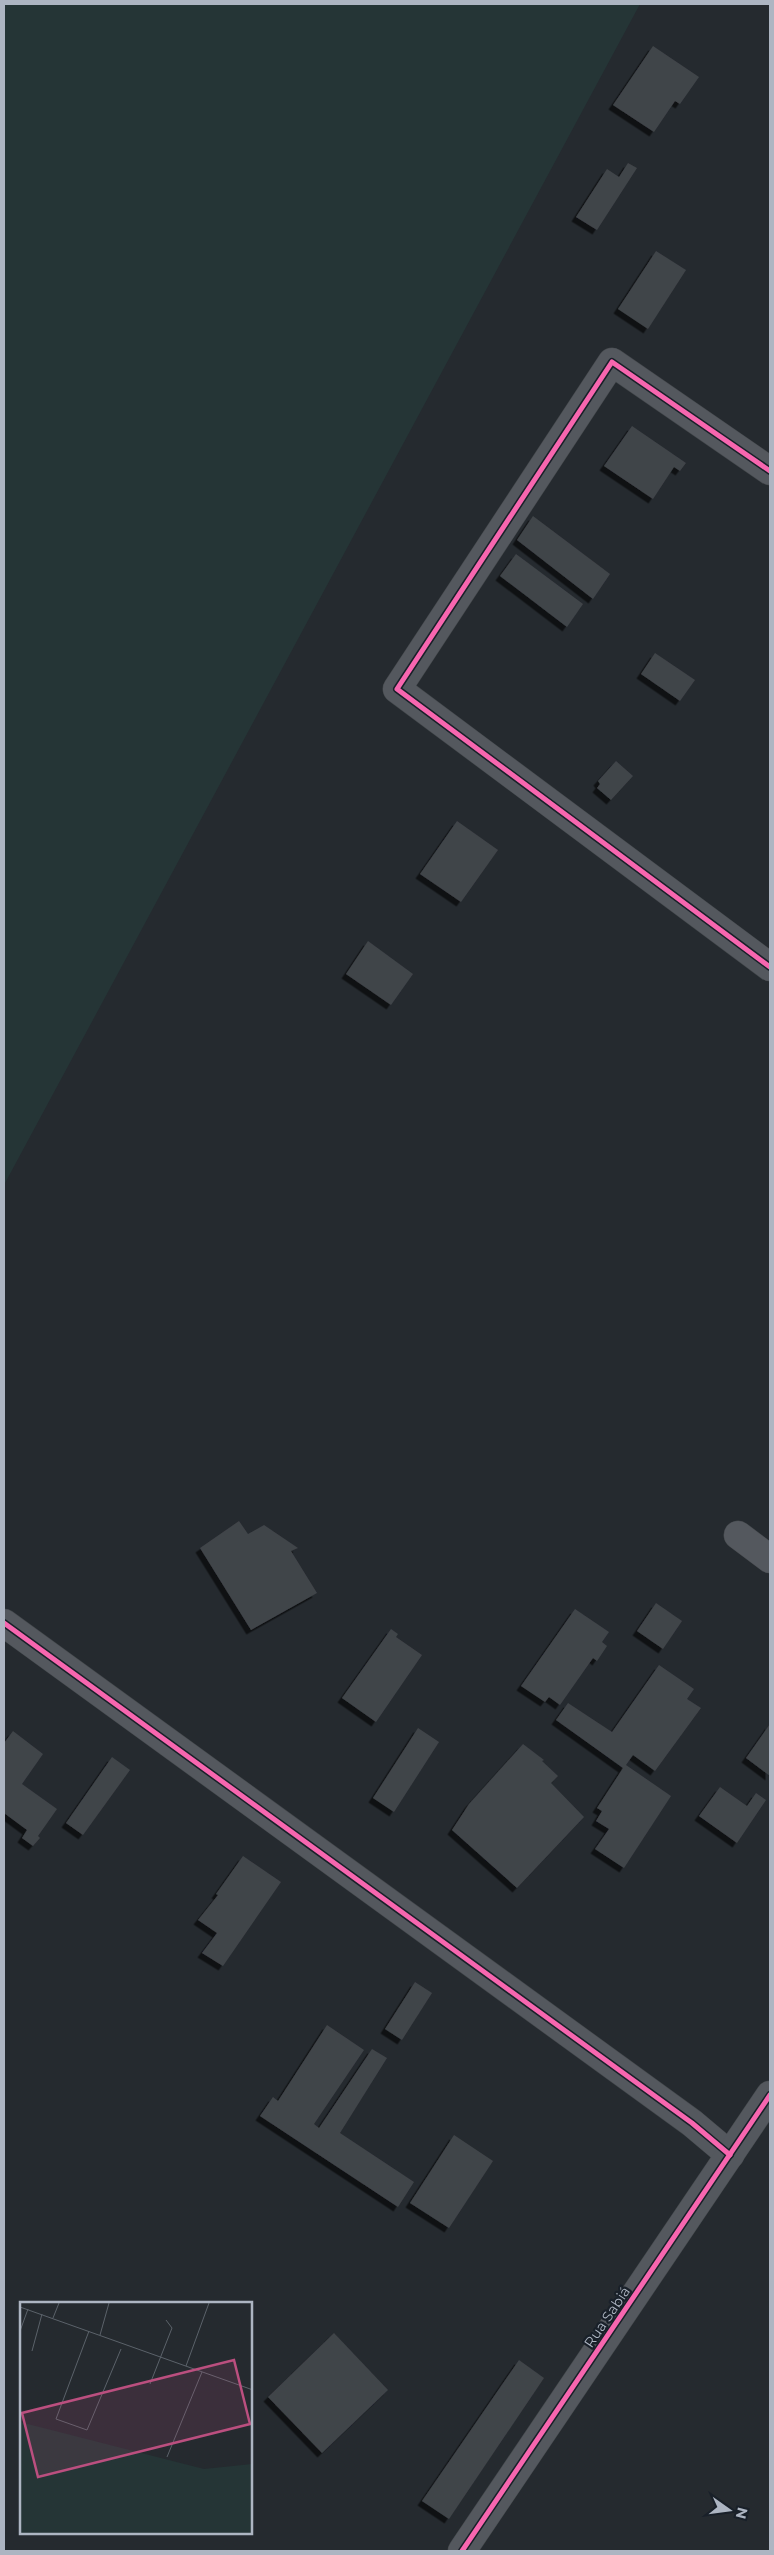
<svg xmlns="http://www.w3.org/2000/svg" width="774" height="2555" viewBox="0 0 774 2555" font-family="Montserrat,sans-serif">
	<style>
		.green { fill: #253536 }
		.building { fill: #404449; filter: url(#shadow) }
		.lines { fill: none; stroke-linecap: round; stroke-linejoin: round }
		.minor-casing { stroke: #42464a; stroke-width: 29 }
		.minor { stroke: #54585e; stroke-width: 28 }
		.cycleway-casing { stroke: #192029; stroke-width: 8 }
		.cycleway { stroke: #f766af; stroke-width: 5 }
		.labels { text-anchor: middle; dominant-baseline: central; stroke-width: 4.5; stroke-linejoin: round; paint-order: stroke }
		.street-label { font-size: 14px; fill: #adb5c2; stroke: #192029 }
		.inset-road { fill: none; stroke: #5b626a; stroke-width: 1 }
		.view { fill: #bb4f7f; fill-opacity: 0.15; stroke: #bb4f7f; stroke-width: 2.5 }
		.inset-edge { fill: none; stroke: #adb5c2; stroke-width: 2.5 }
	</style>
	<defs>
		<filter id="shadow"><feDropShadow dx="-4.5" dy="4.5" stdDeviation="0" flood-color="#0009"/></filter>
	</defs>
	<rect width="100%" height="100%" fill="#252a2f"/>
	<path class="green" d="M 4,4 L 640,4 L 4,1185 Z"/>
	<g class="building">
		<path d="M 653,46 L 699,77 L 680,104 L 675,101 L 654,132 L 613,105 Z"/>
		<path d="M 628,163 L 637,168 L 597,230 L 576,217 L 607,169 L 619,177 Z"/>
		<path d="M 656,251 L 686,270 L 648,329 L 618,309 Z"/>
		<path d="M 632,426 L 686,463 L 680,471 L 674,467 L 653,499 L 604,466 Z"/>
		<path d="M 533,516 L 610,574 L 593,599 L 517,540 Z"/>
		<path d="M 516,554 L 583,604 L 567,627 L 500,576 Z"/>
		<path d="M 655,653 L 695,680 L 680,701 L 641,674 Z"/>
		<path d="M 616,761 L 633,776 L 611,800 L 597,788 L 600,784 L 598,781 Z"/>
		<path d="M 457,821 L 498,850 L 461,902 L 420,874 Z"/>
		<path d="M 368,941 L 413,974 L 391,1005 L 346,974 Z"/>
		<path d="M 239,1521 L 248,1534 L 264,1525 L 298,1548 L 291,1551 L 317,1593 L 251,1630 L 200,1548 Z"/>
		<path d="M 656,1603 L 682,1621 L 663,1649 L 637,1631 Z"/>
		<path d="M 575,1609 L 609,1632 L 602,1642 L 607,1646 L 597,1661 L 593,1658 L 560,1705 L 549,1697 L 545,1702 L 521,1686 Z"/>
		<path d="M 391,1629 L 398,1634 L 396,1637 L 422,1655 L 376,1722 L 342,1698 Z"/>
		<path d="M 659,1665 L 694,1689 L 687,1699 L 701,1708 L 655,1771 L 633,1755 L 626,1765 L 671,1796 L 624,1868 L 595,1849 L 609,1829 L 596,1821 L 602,1811 L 597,1808 L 623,1768 L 556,1720 L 568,1703 L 612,1732 Z"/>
		<path d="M 770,1724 L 770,1776 L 746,1758 Z"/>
		<path d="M 418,1728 L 439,1742 L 394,1812 L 373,1798 Z"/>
		<path d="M 13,1731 L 43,1754 L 22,1784 L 57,1809 L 38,1836 L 40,1838 L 33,1846 L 22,1838 L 27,1830 L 4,1813 L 4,1743 Z"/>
		<path d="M 523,1744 L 544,1760 L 542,1761 L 558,1776 L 551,1783 L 584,1817 L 517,1888 L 452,1830 L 469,1804 Z"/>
		<path d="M 112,1757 L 130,1770 L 83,1835 L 66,1823 Z"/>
		<path d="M 720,1787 L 747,1806 L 756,1793 L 766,1800 L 737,1843 L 699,1816 Z"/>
		<path d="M 243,1856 L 281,1882 L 223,1966 L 202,1953 L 217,1933 L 198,1920 L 218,1895 L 216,1894 Z"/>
		<path d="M 415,1982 L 432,1993 L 402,2040 L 385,2029 Z"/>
		<path d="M 327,2025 L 364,2050 L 314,2124 L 319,2128 L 372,2049 L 387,2058 L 340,2133 L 414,2182 L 398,2207 L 260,2116 L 273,2097 L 278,2101 Z"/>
		<path d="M 454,2135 L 493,2161 L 449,2228 L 410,2203 Z"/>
		<path d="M 334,2333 L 388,2390 L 322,2453 L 268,2397 Z"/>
		<path d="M 519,2360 L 544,2378 L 449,2519 L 422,2501 Z"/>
	</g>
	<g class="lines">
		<g class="minor-casing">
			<g id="minor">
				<path d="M 770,471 L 612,362 L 397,689 L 770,967"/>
				<path d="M 738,1535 L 770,1559"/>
				<path d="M 4,1623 L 692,2123 L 730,2155"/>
				<path d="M 462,2551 L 770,2095"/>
			</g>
		</g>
		<use href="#minor" class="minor"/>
		<g class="cycleway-casing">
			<g id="cycleway">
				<path d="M 770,471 L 612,362 L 397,689 L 770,967"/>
				<path d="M 4,1623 L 692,2123 L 730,2155"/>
				<path d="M 462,2551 L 770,2095"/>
			</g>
		</g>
		<use href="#cycleway" class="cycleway"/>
	</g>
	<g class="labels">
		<g class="street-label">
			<text transform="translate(607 2317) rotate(-56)">Rua Sabiá</text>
		</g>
	</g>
	<g transform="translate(20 2302)">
		<rect width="232" height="232" fill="#252a2f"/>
		<path d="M 0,120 L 184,167 L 232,162 L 232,232 L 0,232 Z" fill="#253536"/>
		<path class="inset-road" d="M 0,5 L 233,88M 33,16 L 39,1M 0,29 L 8,7M 69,29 L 36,117 L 67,128 L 101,47M 80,33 L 89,1M 12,49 L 22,12M 166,64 L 189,1M 130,82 L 152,26 L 146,18M 147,155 L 182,70"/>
		<path class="view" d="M 214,58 L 230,122 L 18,175 L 2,111 Z"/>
		<rect width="232" height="232" class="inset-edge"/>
	</g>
	<rect width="774" height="2555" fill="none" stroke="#adb5c2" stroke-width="10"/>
	<g transform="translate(729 2510) rotate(104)" stroke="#192029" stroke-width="4" paint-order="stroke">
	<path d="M0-4L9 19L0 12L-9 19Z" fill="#adb5c2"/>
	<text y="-8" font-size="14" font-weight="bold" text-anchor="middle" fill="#adb5c2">N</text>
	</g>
</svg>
